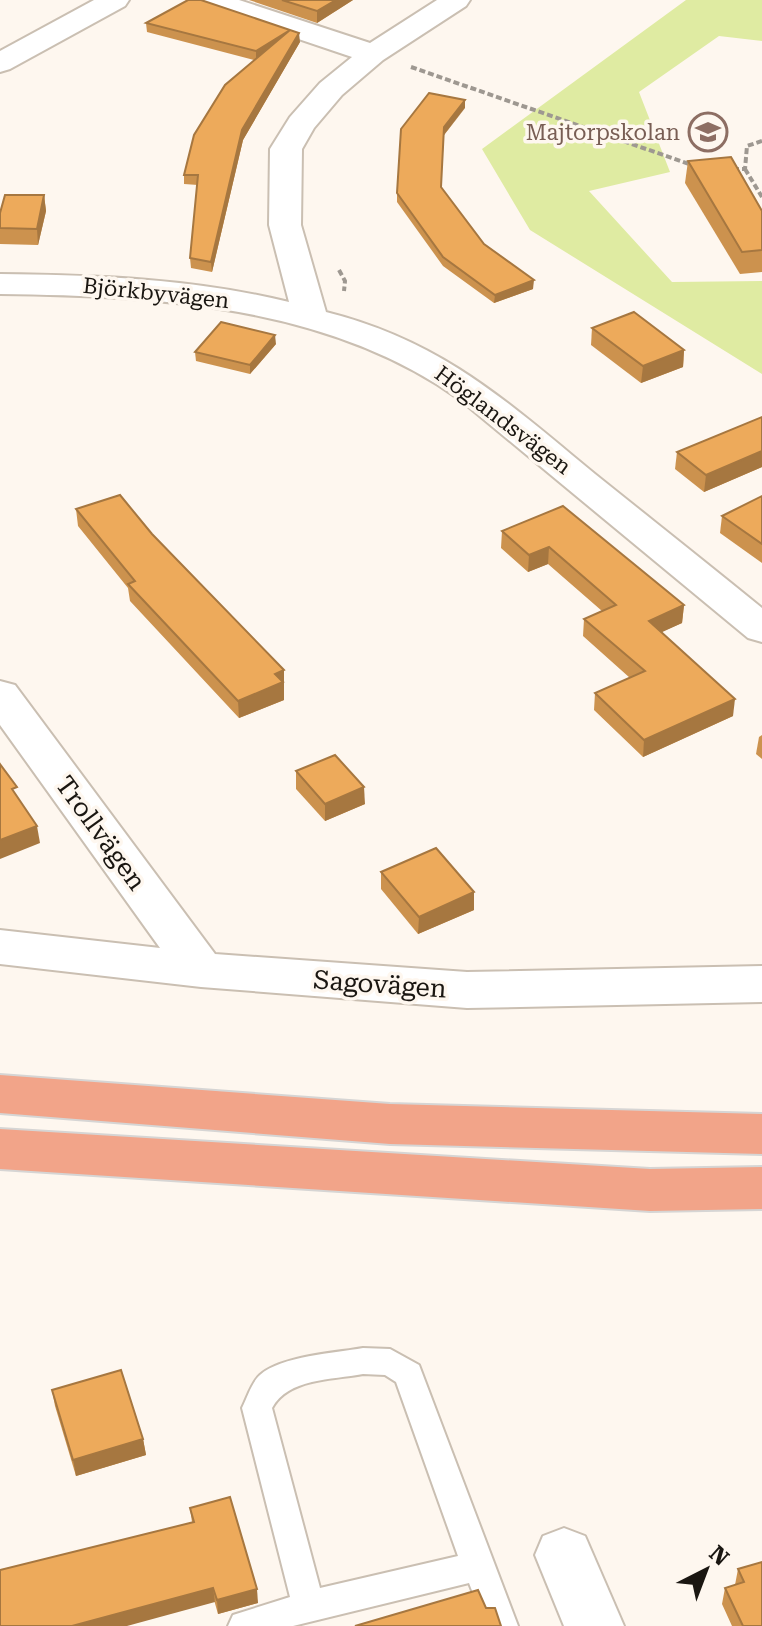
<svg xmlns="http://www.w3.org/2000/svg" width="762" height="1626" viewBox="0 0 762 1626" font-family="'Roboto Serif',serif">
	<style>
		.green { fill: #dfeba2 }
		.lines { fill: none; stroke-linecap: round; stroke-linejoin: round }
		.lane-casing { stroke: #cabfb2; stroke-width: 4 }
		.street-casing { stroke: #cabfb2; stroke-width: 4 }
		.highway-casing { stroke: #d6d5d4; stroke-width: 4 }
		.path { stroke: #9e9891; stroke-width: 4; stroke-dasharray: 6 3; stroke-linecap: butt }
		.lane { fill: #fff; fill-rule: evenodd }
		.street { fill: #fff; fill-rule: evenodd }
		.highway { fill: #f2a489; fill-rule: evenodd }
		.wall { fill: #cc924e }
		.shaded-wall { fill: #a67740 }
		.building { fill: #edaa5b; stroke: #a67740; stroke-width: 2 }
		.labels { text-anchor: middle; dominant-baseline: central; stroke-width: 7; stroke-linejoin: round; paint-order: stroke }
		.far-education-label { font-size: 22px; fill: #785e54; stroke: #fef7ef; text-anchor: end }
		.far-street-label { font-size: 22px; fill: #1a1611; stroke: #fef7ef }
		.street-label { font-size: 26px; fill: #1a1611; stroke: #fef7ef }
	</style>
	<rect width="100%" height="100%" fill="#fef7ef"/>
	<path class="green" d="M 686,0 L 762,0 L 762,41 L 719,36 L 639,92 L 670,172 L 589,191 L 672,282 L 762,281 L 762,374 L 530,230 L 482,149 Z"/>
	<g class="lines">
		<g class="lane-casing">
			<path id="lane" d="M 363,1348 L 390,1349 L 419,1365 L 518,1626 L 486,1626 L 469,1583 L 293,1626 L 228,1626 L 233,1615 L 290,1597 L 242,1408 C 247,1398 252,1382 260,1375 C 281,1356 335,1353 363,1348 ZM 363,1374 L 385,1375 L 396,1382 L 458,1556 L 320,1588 L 272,1408 C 288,1378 332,1380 363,1374 Z"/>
		</g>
		<g class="street-casing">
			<g id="street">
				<path d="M 94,0 L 129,0 L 125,6 L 10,69 L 0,72 L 0,51 Z"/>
				<path d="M 197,0 L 239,0 L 370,43 L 437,0 L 470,0 L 466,6 L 383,60 L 342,95 L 314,128 L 302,149 L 301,225 L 326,312 C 442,341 506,401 595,474 C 651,519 707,563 762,608 L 762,642 L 748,638 L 459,399 C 327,305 156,296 0,294 L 0,274 C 97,275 195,279 289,302 L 269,225 L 270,149 L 290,117 L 320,83 L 352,57 L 201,6 Z"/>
				<path d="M 0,681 L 15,685 L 215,954 L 467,972 L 762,966 L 762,1002 L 467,1008 L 201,987 L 0,964 L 0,930 L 160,948 L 0,725 Z"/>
				<path d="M 564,1528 L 585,1536 L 624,1626 L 564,1626 L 535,1555 L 543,1536 Z"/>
			</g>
		</g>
		<g class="highway-casing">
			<g id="highway">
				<path d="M 0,1075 L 390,1104 L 762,1114 L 762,1154 L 390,1144 L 0,1113 Z"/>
				<path d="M 0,1129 L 650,1169 L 762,1167 L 762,1209 L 650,1211 L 0,1169 Z"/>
			</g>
		</g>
		<g class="path">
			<path d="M 411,67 L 692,165"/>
			<path d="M 733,169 L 745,169 L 747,146 L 762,141"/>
			<path d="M 745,169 L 762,197"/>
			<path d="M 339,270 L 345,281 L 344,291"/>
		</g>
		<use href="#lane" class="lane"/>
		<use href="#street" class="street"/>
		<use href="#highway" class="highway"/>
	</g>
	<g class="wall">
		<path d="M 249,0 L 353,0 L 317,23 Z"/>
		<path d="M 146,23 L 300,42 L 243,140 L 212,272 L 191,268 L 190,258 L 198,185 L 184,184 L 184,175 L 254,60 L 147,32 Z"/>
		<path d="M 465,108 L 444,135 L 441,188 L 484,244 L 533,289 L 494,303 L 443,266 L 397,202 L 397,193 Z"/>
		<path d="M 688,161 L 762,211 L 762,272 L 740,274 L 685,183 Z"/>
		<path d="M 44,195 L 46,211 L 38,245 L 0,244 L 0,213 Z"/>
		<path d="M 592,328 L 684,350 L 683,367 L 641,383 L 591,345 Z"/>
		<path d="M 276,344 L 250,374 L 196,361 L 195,352 Z"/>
		<path d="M 762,417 L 762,467 L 704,492 L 675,469 L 677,452 Z"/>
		<path d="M 762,496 L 762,563 L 720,533 L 722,516 Z"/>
		<path d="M 563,506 L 684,605 L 682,623 L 661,632 L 733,716 L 643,757 L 594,710 L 595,693 L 630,678 L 583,636 L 584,619 L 602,611 L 548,564 L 528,572 L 501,548 L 502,531 Z"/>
		<path d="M 76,509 L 152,534 L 284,687 L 284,700 L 239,718 L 130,601 L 128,588 L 78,526 Z"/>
		<path d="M 762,735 L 762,759 L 756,754 L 759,737 Z"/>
		<path d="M 296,771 L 365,804 L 325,821 L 296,789 Z"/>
		<path d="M 381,872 L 474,910 L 418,934 L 381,889 Z"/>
		<path d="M 52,1390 L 143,1439 L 146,1455 L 76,1476 L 55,1406 Z"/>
		<path d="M 190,1508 L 258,1603 L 218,1614 L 192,1522 Z"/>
		<path d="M 738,1569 L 762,1626 L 732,1626 L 722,1604 L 725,1588 L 735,1585 Z"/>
	</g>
	<g class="shaded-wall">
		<path d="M 336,0 L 353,0 L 317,23 L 317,11 Z"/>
		<path d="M 290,30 L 256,60 L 256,51 Z"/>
		<path d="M 299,33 L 300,42 L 243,140 L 212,272 L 211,262 L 242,130 Z"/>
		<path d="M 465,100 L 465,108 L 444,135 L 444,127 Z"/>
		<path d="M 44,195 L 46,211 L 38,245 L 37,229 Z"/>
		<path d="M 534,280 L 533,289 L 494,303 L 495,295 Z"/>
		<path d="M 275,335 L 276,344 L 250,374 L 250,365 Z"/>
		<path d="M 684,350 L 683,367 L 641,383 L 643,366 Z"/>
		<path d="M 762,451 L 762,467 L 704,492 L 706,475 Z"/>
		<path d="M 549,547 L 548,564 L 528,572 L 529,555 Z"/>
		<path d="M 684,605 L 682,623 L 647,639 L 649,621 Z"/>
		<path d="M 284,670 L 284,700 L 239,718 L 238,701 L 275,674 Z"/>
		<path d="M 735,699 L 733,716 L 643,757 L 644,740 Z"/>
		<path d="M 364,787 L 365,804 L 325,821 L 325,804 Z"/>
		<path d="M 37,826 L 40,843 L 0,859 L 0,840 Z"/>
		<path d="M 474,892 L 474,910 L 418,934 L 419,917 Z"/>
		<path d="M 143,1439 L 146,1455 L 76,1476 L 73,1460 Z"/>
		<path d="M 213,1588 L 215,1602 L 127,1626 L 72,1626 Z"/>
		<path d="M 257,1589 L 258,1603 L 218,1614 L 217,1600 Z"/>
	</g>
	<g class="building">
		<path d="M 188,0 L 201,0 L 299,33 L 242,130 L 211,262 L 190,258 L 198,175 L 184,175 L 194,135 L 225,85 L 290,30 L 256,51 L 146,23 Z"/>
		<path d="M 282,0 L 336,0 L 317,11 Z"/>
		<path d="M 429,93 L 465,100 L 444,127 L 441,187 L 484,244 L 534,280 L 495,295 L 443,257 L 397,193 L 401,129 Z"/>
		<path d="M 731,157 L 762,211 L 762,250 L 742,252 L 688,161 Z"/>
		<path d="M 5,195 L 44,195 L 37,229 L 0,228 L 0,213 Z"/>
		<path d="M 634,312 L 684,350 L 643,366 L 592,328 Z"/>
		<path d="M 221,322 L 275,335 L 250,365 L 195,352 Z"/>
		<path d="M 762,417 L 762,451 L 706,475 L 677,452 Z"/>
		<path d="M 120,495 L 152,534 L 284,670 L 275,674 L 283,682 L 238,701 L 128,584 L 135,581 L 76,509 Z"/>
		<path d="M 762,496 L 762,544 L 722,516 Z"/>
		<path d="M 563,506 L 684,605 L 649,621 L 735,699 L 644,740 L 595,693 L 645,671 L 584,619 L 616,605 L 549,547 L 529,555 L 502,531 Z"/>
		<path d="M 335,755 L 364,787 L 325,804 L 296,771 Z"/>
		<path d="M 0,764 L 17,787 L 12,789 L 37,826 L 0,840 Z"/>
		<path d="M 436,848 L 474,892 L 419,917 L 381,872 Z"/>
		<path d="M 121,1370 L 143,1439 L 73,1460 L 52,1390 Z"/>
		<path d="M 230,1497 L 257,1589 L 217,1600 L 213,1588 L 72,1626 L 0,1626 L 0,1570 L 194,1522 L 190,1508 Z"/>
		<path d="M 762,1562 L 762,1626 L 743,1626 L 725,1588 L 744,1582 L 738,1569 Z"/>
		<path d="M 478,1590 L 486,1608 L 495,1608 L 501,1626 L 355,1626 Z"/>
	</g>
	<defs>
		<g id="school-ring" transform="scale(2)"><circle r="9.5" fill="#fef7ef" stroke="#8d6e63" stroke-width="1.5"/><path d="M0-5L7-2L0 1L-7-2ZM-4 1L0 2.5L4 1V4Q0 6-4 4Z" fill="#8d6e63"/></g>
	</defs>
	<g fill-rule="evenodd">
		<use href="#school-ring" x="708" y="132"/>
	</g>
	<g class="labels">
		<g class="far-education-label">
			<text x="680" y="132">Majtorpskolan</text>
		</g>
		<g class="far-street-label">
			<text transform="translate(156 293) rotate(6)">Björkbyvägen</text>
			<text transform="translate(503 420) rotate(37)">Höglandsvägen</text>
		</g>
		<g class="street-label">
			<text transform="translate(101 833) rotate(54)">Trollvägen</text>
			<text transform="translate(380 984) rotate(4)">Sagovägen</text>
		</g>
	</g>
	<g transform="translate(706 1570) rotate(42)" stroke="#fef7ef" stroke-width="6" paint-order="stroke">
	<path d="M0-6L14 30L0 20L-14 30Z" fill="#1a1611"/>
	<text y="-12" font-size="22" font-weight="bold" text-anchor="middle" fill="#1a1611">N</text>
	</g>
</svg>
